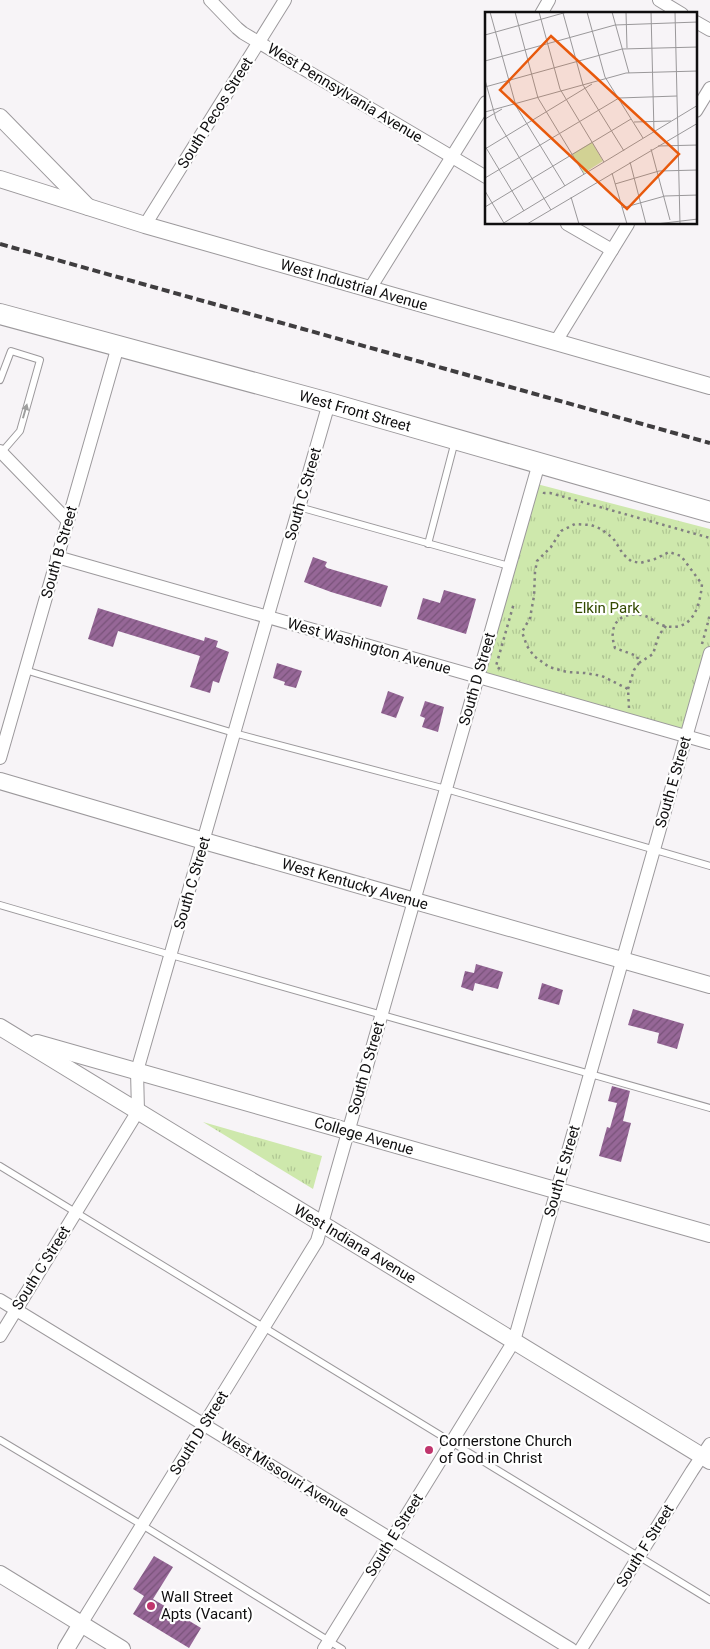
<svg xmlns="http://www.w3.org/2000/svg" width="710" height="1649" viewBox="0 0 710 1649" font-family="Roboto,sans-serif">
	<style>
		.park { fill: url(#park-tufts) }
		.building { fill: url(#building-hatch) }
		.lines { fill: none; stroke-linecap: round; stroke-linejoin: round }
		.service-casing { stroke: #9c999c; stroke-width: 8 }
		.minor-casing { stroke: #9c999c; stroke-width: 14 }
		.tertiary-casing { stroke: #9c999c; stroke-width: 18 }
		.primary-casing { stroke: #9c999c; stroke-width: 22 }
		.path { stroke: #817f81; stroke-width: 2.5; stroke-dasharray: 2.5 4; stroke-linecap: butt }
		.service { stroke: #fff; stroke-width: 6 }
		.minor { stroke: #fff; stroke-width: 12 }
		.tertiary { stroke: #fff; stroke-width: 16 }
		.primary { stroke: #fff; stroke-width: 20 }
		.rail { stroke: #3f3d3f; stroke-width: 4; stroke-dasharray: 8 4; stroke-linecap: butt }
		.oneway { fill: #9f9f9f }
		.poi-dot { fill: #c0356d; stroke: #fff; stroke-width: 2 }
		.labels { text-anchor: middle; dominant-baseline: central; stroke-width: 4.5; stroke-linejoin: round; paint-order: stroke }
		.street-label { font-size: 15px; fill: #0f0e0f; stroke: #fff }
		.park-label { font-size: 15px; fill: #324900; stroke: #fff }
		.poi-label { font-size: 15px; fill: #0f0e0f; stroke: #fff; text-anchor: start }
		.inset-road { fill: none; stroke: #9a989a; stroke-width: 1 }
		.view { fill: #e8590c; fill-opacity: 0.15; stroke: #e8590c; stroke-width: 2.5 }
		.inset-edge { fill: none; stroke: #0f0e0f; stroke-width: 2.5 }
	</style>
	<defs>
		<pattern id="park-tufts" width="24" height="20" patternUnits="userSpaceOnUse" patternTransform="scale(1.25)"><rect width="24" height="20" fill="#cee8ac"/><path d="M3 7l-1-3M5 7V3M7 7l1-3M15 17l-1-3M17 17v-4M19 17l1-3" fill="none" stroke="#b0c693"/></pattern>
		<pattern id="building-hatch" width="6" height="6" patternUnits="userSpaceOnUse" patternTransform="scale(1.25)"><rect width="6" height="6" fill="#966797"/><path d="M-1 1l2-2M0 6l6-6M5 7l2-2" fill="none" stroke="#79537a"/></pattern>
	</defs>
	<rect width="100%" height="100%" fill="#f7f4f7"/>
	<g class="park">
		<path d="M 533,483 L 710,529 L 710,653 L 686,736 L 477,677 Z"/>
		<path d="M 203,1122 L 322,1156 L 313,1189 Z"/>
	</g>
	<g class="building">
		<path d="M 313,557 L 327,562 L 325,566 L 327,568 L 388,586 L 381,607 L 331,592 L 304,582 Z"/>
		<path d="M 444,590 L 476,599 L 466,634 L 417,619 L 423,598 L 440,603 Z"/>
		<path d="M 98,608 L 204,641 L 205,637 L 218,641 L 216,647 L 229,652 L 219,683 L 213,681 L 210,693 L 190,687 L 200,656 L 118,631 L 113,647 L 88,639 Z"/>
		<path d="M 277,663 L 302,671 L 296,688 L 284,685 L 285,682 L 273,678 Z"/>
		<path d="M 388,691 L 404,697 L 396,718 L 381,713 Z"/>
		<path d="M 425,701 L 444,707 L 438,732 L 422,727 L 425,718 L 420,716 Z"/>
		<path d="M 476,964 L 503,972 L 498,989 L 475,983 L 473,991 L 461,987 L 465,971 L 474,973 Z"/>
		<path d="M 542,983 L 563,990 L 559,1005 L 538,999 Z"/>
		<path d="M 633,1009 L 684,1024 L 677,1049 L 657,1043 L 659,1033 L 628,1025 Z"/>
		<path d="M 612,1086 L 630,1091 L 623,1121 L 631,1123 L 621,1162 L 599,1156 L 607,1127 L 610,1128 L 617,1103 L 608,1101 Z"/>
		<path d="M 154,1556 L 173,1567 L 153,1599 L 201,1628 L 189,1648 L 133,1614 L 144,1596 L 133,1589 Z"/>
	</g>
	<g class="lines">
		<g class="service-casing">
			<g id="service">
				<path d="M 0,380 L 11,351 L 40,360 L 20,431 L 1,453"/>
				<path d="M 299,507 L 509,566"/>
				<path d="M 428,544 L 455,441"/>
				<path d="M 25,670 L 234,733 L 446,789 L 710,866"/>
				<path d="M 0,905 L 171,955 L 710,1108"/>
				<path d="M 0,1166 L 710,1600"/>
				<path d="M 0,1440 L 142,1525 L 342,1649"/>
			</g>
		</g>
		<g class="minor-casing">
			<g id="minor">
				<path d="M 210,0 L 237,28 L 243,33 L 486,177"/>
				<path d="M 659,0 L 682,14"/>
				<path d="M 541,14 L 549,0"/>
				<path d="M 696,22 L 710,30"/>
				<path d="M 696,111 L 710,88"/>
				<path d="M 567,224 L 612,250"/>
				<path d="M 145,225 L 285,0"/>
				<path d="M 369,290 L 486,102"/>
				<path d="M 555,343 L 628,224"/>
				<path d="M 0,451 L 67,520"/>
				<path d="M 57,557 L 710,743"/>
				<path d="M 0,758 L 118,346"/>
				<path d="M 0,1300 L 571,1649"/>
				<path d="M 0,1336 L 138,1111 L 137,1071 L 329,403"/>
				<path d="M 81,1624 L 317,1241 L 539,463"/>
				<path d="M 324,1649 L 514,1341 L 710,653"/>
				<path d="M 581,1649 L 692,1471 L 710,1444"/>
			</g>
		</g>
		<g class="tertiary-casing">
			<g id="tertiary">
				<path d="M 0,117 L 88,207"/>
				<path d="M 0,179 L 145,225 L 710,386"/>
				<path d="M 0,781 L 204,841 L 710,985"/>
				<path d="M 0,1027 L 710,1461"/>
				<path d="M 37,1043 L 710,1234"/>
				<path d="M 0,1574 L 122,1649"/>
				<path d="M 66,1649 L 81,1624"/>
			</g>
		</g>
		<g class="primary-casing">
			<path id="primary" d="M 0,314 L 329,403 L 710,512"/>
		</g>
		<g class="path">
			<path d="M 544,494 L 544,493 L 550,493 L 710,538"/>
			<path d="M 702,644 L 710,615"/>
			<path d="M 639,663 L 653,654 L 659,635 L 666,626"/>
			<path d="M 500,669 L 496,666 L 514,603"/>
			<path d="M 628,689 L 634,670 L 639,663 L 637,656 L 615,648 C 608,627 617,612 641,615 C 651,616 655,624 665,626 C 693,632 700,606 702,584 L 681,556 L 669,552 L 655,559 L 640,563 L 631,561 L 623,554 L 613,538 L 601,529 L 591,525 L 575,524 L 561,531 L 551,547 L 537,561 L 535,572 L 534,596 L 530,618 L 522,632 L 527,646 L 534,656 L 549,667 L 567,672 L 585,673 L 602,676 L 628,689 L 629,708"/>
		</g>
		<use href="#service" class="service"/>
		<use href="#minor" class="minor"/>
		<use href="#tertiary" class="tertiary"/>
		<use href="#primary" class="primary"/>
		<path class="rail" d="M 0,244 L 710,443"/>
	</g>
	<defs><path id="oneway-solid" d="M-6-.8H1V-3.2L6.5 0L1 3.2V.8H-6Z" transform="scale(1.25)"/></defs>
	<use class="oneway" href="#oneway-solid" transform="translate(25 411) rotate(-74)"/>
	<g class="poi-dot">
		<circle cx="429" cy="1450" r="5"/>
		<circle cx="151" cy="1606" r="5"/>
	</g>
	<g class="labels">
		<g class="street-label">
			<text transform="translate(345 93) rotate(31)">West Pennsylvania Avenue</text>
			<text transform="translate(215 113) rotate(-58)">South Pecos Street</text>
			<text transform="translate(354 285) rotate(16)">West Industrial Avenue</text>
			<text transform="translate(355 411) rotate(16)">West Front Street</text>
			<text transform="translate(303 494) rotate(-74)">South C Street</text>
			<text transform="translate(59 552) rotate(-74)">South B Street</text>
			<text transform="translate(369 646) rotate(16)">West Washington Avenue</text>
			<text transform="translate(477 679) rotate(-74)">South D Street</text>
			<text transform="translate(673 782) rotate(-74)">South E Street</text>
			<text transform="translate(192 883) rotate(-74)">South C Street</text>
			<text transform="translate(355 884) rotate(16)">West Kentucky Avenue</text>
			<text transform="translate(366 1068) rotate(-74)">South D Street</text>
			<text transform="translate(364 1136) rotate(16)">College Avenue</text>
			<text transform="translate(562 1171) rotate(-74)">South E Street</text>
			<text transform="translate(355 1244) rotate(31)">West Indiana Avenue</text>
			<text transform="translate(41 1268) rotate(-58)">South C Street</text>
			<text transform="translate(199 1433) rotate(-58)">South D Street</text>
			<text transform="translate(285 1474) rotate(32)">West Missouri Avenue</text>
			<text transform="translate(394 1535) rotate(-58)">South E Street</text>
			<text transform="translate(645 1546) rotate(-58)">South F Street</text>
		</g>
		<g class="park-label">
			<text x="607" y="608">Elkin Park</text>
		</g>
		<g class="poi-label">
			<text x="439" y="1441">Cornerstone Church<tspan x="439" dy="17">of God in Christ</tspan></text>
			<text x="161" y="1597">Wall Street<tspan x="161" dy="17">Apts (Vacant)</tspan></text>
		</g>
	</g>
	<g transform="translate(485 12)">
		<rect width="212" height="212" fill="#f7f4f7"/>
		<path d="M 107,130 L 118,149 L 99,161 L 87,142 Z" fill="#cee8ac"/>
		<path class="inset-road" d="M 5,0 L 31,94 L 80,174M 30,0 L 53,86 L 99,162M 54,0 L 75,77 L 119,150M 102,0 L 120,65 L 158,126M 127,0 L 144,61M 141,0 L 142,36M 166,0 L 169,120M 190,0 L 195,212M 78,1 L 98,73 L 139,139M 0,23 L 82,0M 0,49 L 130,13 L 213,10M 0,68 L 11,107 L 66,198M 0,75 L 137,37 L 213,35M 0,100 L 141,61 L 213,59M 0,107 L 17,97M 149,110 L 186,109M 0,134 L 39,199M 173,134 L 213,133M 0,137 L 107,72M 166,137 L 185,208M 145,150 L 161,212M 127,161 L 142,212M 0,166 L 134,86 L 192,84M 130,172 L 174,159 L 213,158M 0,179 L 19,211M 86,185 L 94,212M 0,195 L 146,107M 137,196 L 180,184 L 213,183M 17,212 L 213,93M 42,212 L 213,111M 171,212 L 213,207"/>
		<path class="view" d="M 66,24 L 194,142 L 142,197 L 15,78 Z"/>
		<rect width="212" height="212" class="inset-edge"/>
	</g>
</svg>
